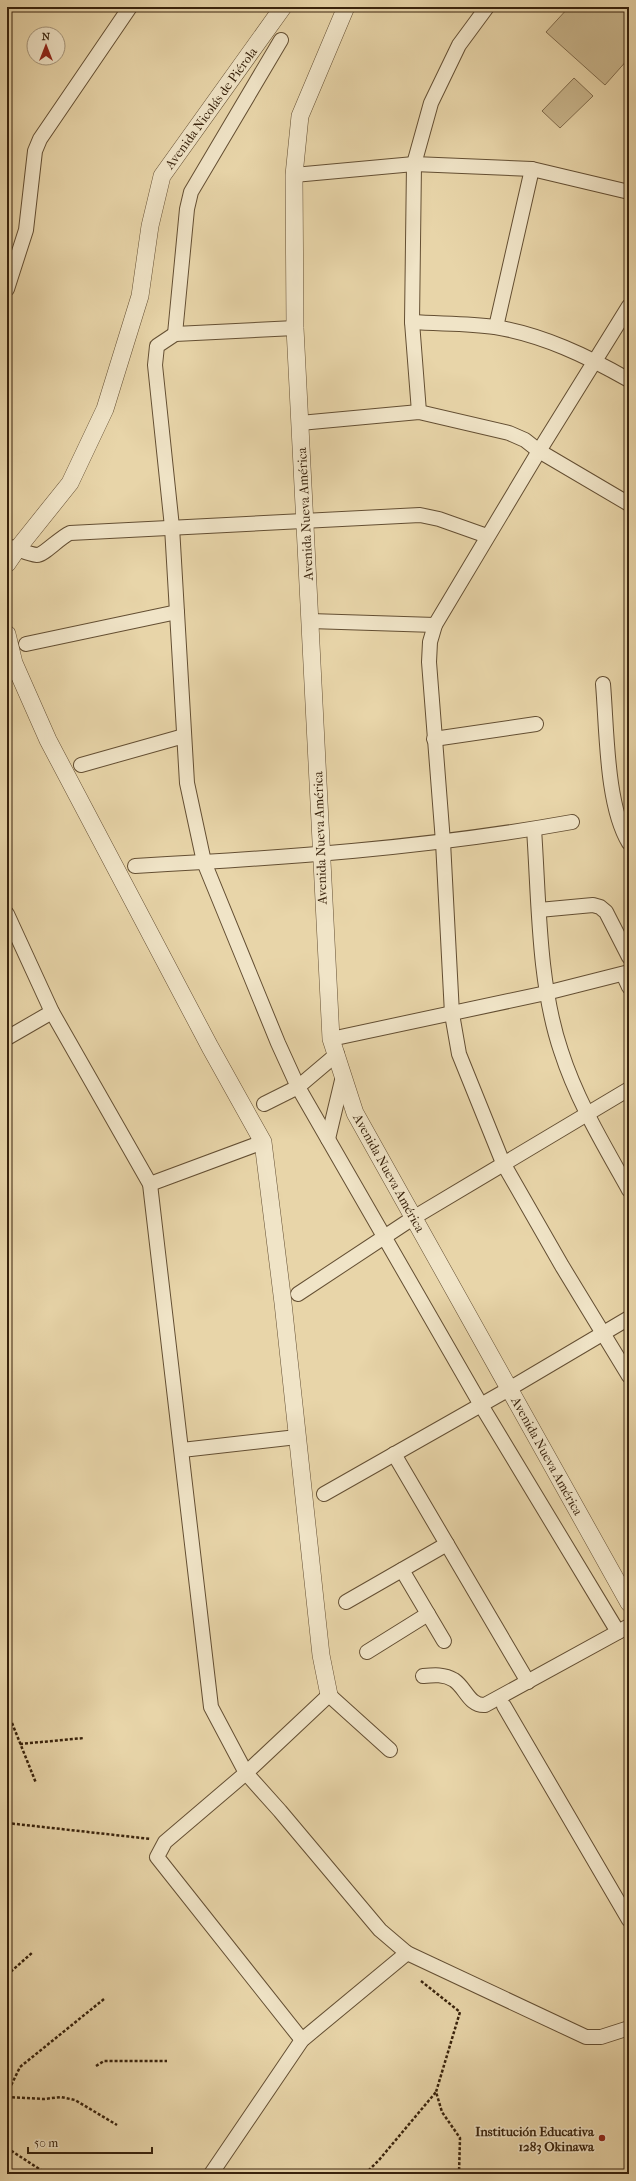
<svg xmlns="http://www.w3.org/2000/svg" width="636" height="2181" viewBox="0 0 636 2181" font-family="'IM FELL French Canon',serif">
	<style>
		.green { fill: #cab78e; stroke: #816c4d }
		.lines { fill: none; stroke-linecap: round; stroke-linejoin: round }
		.minor-casing { stroke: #644f33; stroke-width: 16 }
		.tertiary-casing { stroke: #644f33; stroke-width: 18 }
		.path { stroke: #38220c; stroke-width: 2.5; stroke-dasharray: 3 2; stroke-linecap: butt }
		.minor { stroke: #f0e4c7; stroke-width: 14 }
		.tertiary { stroke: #f0e4c7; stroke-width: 17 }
		.poi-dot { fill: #8f2418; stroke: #f0e4c7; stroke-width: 1.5 }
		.labels { text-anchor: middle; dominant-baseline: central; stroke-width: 3; stroke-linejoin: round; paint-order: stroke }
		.street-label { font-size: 13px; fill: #38220c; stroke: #f0e4c7 }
		.poi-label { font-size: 13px; font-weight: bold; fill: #38220c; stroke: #f0e4c7; text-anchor: end }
	</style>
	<rect width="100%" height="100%" fill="#e8d5a9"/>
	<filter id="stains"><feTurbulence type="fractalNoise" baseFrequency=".005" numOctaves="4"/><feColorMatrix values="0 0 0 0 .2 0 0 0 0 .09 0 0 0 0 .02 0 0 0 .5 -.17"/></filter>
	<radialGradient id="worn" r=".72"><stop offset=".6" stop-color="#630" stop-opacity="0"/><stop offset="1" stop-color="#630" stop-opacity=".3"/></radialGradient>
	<g class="green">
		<path d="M 569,7 L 629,7 L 629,58 L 605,85 L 546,32 Z"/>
		<path d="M 574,78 L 593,96 L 560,128 L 542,111 Z"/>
	</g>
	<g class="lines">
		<g class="minor-casing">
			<g id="minor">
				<path d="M 294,175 L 414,164 L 532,169 L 629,192"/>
				<path d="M 7,289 L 26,230 L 35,151 L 40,139 L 130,7"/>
				<path d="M 629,306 L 539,451 L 435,625 L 430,642 L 429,662 L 443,842 L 452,1014 L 459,1054 L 503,1163 L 562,1266 L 629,1376"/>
				<path d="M 412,322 C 440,324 468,323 495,327 C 543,335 587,356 629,380"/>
				<path d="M 496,327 L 532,169"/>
				<path d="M 295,328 L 175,334 L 157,346 L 155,365 L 172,527 L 187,783 L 204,862 L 278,1043 L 298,1087 L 481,1405 L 618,1632"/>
				<path d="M 175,334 L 187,209 L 191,192 L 281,40"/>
				<path d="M 419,412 L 412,322 L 414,164 L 431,103 L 459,45 L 487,7"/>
				<path d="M 300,423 L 419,412 L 509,433 L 525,440 L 539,451 L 629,504"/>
				<path d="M 7,546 C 17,548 27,554 37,555 C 44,555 59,538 70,533 L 420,515 L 439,519 L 487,536"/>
				<path d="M 310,621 L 435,625"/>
				<path d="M 26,644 L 177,612"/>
				<path d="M 603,684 C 607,730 606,805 629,843"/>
				<path d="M 434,739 L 536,724"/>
				<path d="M 81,765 L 184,736"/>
				<path d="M 534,829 C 539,900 538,983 561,1051 C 577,1101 604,1145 629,1190"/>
				<path d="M 135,866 C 282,858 428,848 572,822"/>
				<path d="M 539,910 L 593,905 L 600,907 L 606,912 L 629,957"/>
				<path d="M 7,914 L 52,1012 L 150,1184 L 211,1707 L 246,1773 L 280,1811 L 380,1930 L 407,1953 L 586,2037 L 601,2037 L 629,2028"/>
				<path d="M 623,974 L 629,987"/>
				<path d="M 7,1038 L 52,1012"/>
				<path d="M 331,1039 L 546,993 L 629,972"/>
				<path d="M 264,1104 L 298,1087 L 337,1054"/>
				<path d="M 328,1139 L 343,1076"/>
				<path d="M 150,1184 L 263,1142"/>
				<path d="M 298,1294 L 413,1218 L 629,1089"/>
				<path d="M 182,1450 L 297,1437"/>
				<path d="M 394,1454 L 528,1682"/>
				<path d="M 324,1494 L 509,1389 L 629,1318"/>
				<path d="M 402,1570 L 444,1641"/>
				<path d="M 346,1602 L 447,1544"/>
				<path d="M 367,1652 L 428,1614"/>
				<path d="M 423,1676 C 434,1675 444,1674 454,1680 C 466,1688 469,1706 485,1705 L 629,1626"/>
				<path d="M 504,1706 L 629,1920"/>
				<path d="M 302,2040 L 157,1857 L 165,1842 L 246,1773 L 329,1695 L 390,1750"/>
				<path d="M 211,2174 L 302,2040 L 407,1953"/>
			</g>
		</g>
		<g class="tertiary-casing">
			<g id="tertiary">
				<path d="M 346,7 L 300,116 L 294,175 L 295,328 L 331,1039 L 355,1113 L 629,1603"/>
				<path d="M 7,564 L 18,548 L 70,483 L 105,409 L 140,296 L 150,226 L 162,176 L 283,7"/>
				<path d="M 7,634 L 14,663 L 48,740 L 210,1047 L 263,1142 L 283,1303 L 321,1655 L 329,1695"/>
			</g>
		</g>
		<g class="path">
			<path d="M 12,1723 L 36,1783"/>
			<path d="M 20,1744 L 84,1738"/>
			<path d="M 7,1823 L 151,1839"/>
			<path d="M 7,1975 L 33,1952"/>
			<path d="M 421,1981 L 460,2012 L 436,2092 L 442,2112 L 460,2138 L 459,2174"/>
			<path d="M 96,2066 L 104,2061 L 167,2061"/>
			<path d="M 7,2094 L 20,2067 L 104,1999"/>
			<path d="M 7,2097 L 44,2099 L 61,2097 L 75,2100 L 117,2125"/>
			<path d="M 7,2148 L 47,2174"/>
			<path d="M 365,2174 L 379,2160 L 436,2092"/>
		</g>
		<use href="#minor" class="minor"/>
		<use href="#tertiary" class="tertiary"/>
	</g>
	<circle class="poi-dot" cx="602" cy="2138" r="4"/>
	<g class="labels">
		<g class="street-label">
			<text transform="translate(211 108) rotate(-54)">Avenida Nicolás de Piérola</text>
			<text transform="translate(305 514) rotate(-93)">Avenida Nueva América</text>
			<text transform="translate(320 838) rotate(-92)">Avenida Nueva América</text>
			<text transform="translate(389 1173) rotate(61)">Avenida Nueva América</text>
			<text transform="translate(547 1456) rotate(61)">Avenida Nueva América</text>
		</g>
		<g class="poi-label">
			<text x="594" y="2131">Institución Educativa<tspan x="594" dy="15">1283 Okinawa</tspan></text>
		</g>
	</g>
	<rect width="636" height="2181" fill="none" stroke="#e8d5a9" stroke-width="24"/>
	<rect x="8" y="8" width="620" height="2165" fill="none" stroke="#38220c" stroke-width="2"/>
	<rect x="12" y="12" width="612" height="2157" fill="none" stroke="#38220c"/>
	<g transform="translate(46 46)"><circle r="19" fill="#f0e4c7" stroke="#a6967c"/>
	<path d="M0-3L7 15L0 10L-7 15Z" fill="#8f2418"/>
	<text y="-6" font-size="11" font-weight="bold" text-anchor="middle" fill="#38220c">N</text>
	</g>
	<path d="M28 2147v6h124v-6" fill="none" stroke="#38220c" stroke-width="2"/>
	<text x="34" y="2147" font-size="12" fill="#38220c" stroke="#f0e4c7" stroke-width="3" paint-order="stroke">50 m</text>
	<rect width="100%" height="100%" filter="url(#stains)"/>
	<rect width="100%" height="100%" fill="url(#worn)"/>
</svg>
